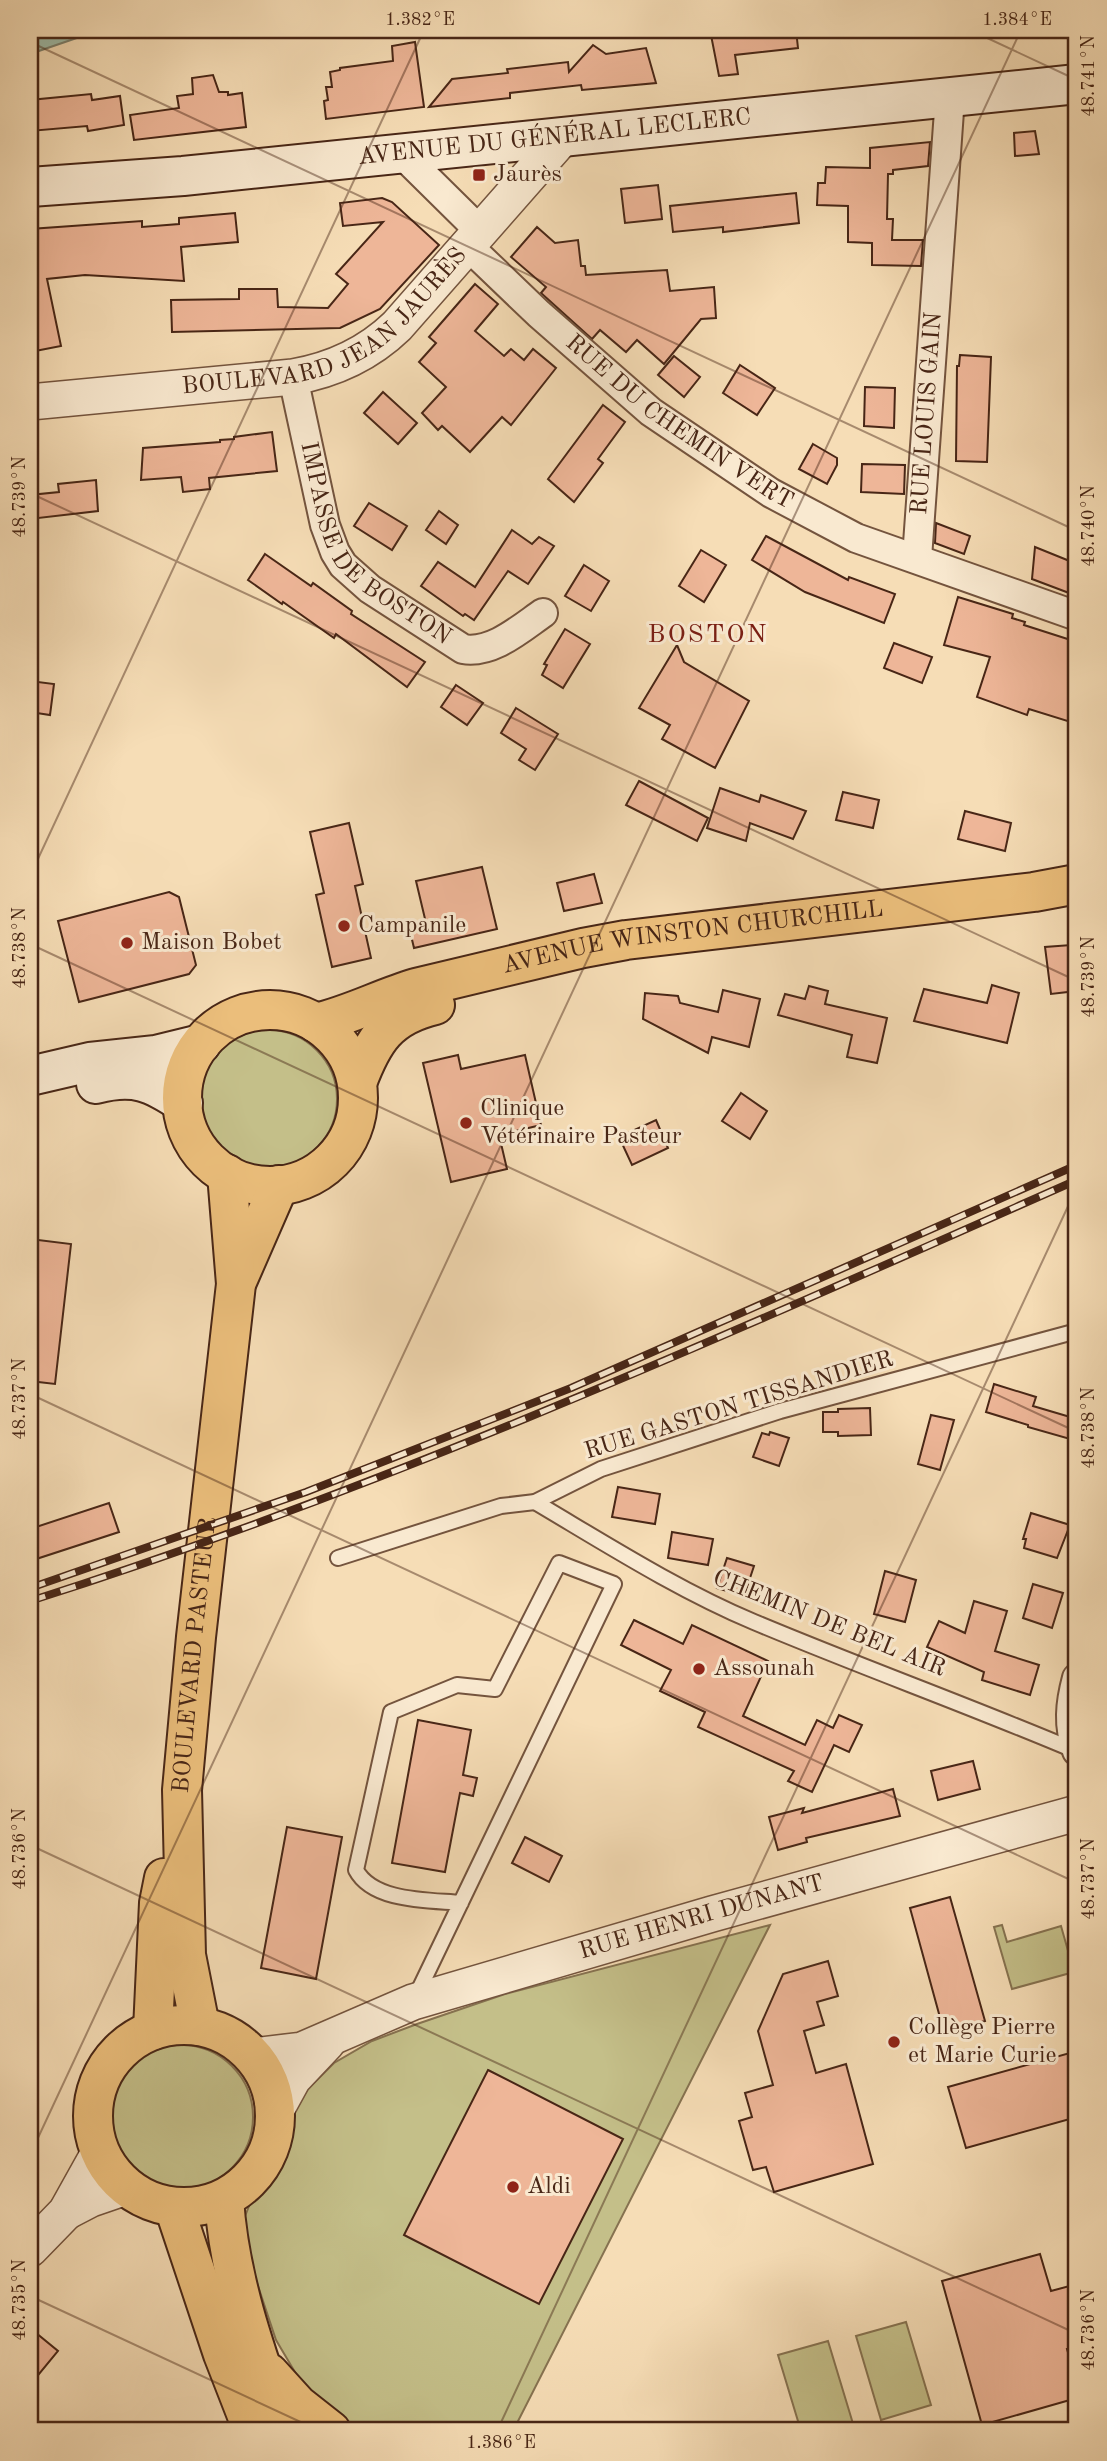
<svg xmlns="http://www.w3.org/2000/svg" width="1107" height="2461" viewBox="0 0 1107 2461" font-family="'Old Standard TT',serif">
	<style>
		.green { fill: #c4bf89; stroke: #867250; stroke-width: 2 }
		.water { fill: #9dbca9; stroke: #7b806e; stroke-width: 2 }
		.building { fill: #eeb698; stroke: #482616; stroke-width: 2 }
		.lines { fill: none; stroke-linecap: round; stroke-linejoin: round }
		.service-casing { stroke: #74543e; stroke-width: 18 }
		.minor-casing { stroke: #74543e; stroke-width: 32 }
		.tertiary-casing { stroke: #74543e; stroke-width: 38 }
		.secondary-casing { stroke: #482616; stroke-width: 42 }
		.primary-casing { stroke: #482616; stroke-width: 42 }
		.service { stroke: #f9e9d0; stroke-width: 14 }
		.minor { stroke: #f9e9d0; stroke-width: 28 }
		.tertiary { stroke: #f9e9d0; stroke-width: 35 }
		.secondary { stroke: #f9e9d0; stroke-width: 38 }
		.primary { stroke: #ebbe7b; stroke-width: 38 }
		.rail-casing { stroke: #482616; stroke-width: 8 }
		.rail { stroke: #f9e9d0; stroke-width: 5; stroke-dasharray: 16; stroke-linecap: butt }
		.ticks { fill: none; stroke: #482616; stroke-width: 2; stroke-opacity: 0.45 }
		.poi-dot { fill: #8f2418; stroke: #f9e9d0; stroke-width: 2.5 }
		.labels { text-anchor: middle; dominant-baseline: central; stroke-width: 6; stroke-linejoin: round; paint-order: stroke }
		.street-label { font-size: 24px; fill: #482616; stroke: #f9e9d0 }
		.poi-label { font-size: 24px; fill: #482616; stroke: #f9e9d0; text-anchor: start }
		.neighbourhood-label { font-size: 26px; letter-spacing: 2px; fill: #7a1f14; stroke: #f9e9d0 }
		.neatline { fill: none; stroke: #482616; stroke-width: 2.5 }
		.ticks-label { font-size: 18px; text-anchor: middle; fill: #482616 }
	</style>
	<rect width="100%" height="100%" fill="#f6ddb6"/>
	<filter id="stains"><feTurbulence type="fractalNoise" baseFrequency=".00286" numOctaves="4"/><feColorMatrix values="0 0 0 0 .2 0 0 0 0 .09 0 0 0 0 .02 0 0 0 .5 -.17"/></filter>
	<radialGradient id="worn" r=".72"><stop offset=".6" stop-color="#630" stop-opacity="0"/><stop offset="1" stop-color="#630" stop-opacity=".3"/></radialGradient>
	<g class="green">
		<circle cx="268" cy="1099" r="69"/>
		<path d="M 770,1925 L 513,2431 L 348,2431 L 299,2379 L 276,2340 L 255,2277 L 244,2230 L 244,2219 L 249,2206 L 271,2177 L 284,2150 L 292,2113 L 300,2097 L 334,2063 L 372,2041 L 417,2024 L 505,1994 Z"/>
		<path d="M 1002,1925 L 1007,1942 L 1061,1926 L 1074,1972 L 1012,1989 L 994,1927 Z"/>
		<circle cx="181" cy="2117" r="72"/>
		<path d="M 906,2322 L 931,2405 L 881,2420 L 856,2336 Z"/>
		<path d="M 828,2341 L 854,2427 L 839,2431 L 801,2431 L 778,2355 Z"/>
	</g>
	<path class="water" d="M 30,30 L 100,30 L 30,54 Z"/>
	<g class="building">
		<path d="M 710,30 L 796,30 L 798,48 L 735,55 L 738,74 L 719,76 Z"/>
		<path d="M 415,42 L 424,107 L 326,119 L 324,101 L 328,100 L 326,87 L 332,87 L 330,72 L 340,70 L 340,68 L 393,61 L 392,46 Z"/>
		<path d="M 593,45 L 606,54 L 646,48 L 656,83 L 582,90 L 581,85 L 510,93 L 510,98 L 429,107 L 452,79 L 508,73 L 507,69 L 568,62 L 569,72 Z"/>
		<path d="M 213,75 L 219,92 L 228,92 L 228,95 L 242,93 L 246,127 L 134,140 L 130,115 L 179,108 L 177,96 L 193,94 L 192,78 Z"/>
		<path d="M 91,94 L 92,100 L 120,96 L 124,125 L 88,131 L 87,126 L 30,131 L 30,100 Z"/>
		<path d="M 1035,131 L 1039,154 L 1015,156 L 1014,133 Z"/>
		<path d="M 930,142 L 928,166 L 893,170 L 893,174 L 888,174 L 887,219 L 893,219 L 892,240 L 923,240 L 921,266 L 872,265 L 872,243 L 848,242 L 848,206 L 817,205 L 818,183 L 825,183 L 826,167 L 870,168 L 870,148 Z"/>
		<path d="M 658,185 L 662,219 L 625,223 L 621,189 Z"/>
		<path d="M 796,193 L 799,223 L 723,232 L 723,227 L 673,232 L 670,206 Z"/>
		<path d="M 382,198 L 392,202 L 439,245 L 380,309 L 340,328 L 172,332 L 171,300 L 239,299 L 239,289 L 277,289 L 278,307 L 328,308 L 348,284 L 336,274 L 383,222 L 343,226 L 340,203 Z"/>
		<path d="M 235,213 L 238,242 L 181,247 L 184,281 L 85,275 L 47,279 L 61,346 L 30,352 L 30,229 L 142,221 L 142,227 L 179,224 L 179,218 Z"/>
		<path d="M 537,227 L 555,243 L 578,240 L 581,266 L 585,266 L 586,275 L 667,270 L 670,291 L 714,287 L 716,318 L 701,319 L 664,364 L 637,340 L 626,352 L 600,330 L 592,339 L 541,293 L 546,287 L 511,257 Z"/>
		<path d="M 475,284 L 498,304 L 475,331 L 504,356 L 511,349 L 524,360 L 533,349 L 556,368 L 511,425 L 502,417 L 470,452 L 442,426 L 438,430 L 422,413 L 446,387 L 419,362 L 436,343 L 429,337 Z"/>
		<path d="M 960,355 L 991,357 L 987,462 L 956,461 L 957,366 L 959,366 Z"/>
		<path d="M 674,356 L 700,377 L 684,397 L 658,375 Z"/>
		<path d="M 740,365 L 775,388 L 757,415 L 723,393 Z"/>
		<path d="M 865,387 L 895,388 L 894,428 L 864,426 Z"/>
		<path d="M 383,392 L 417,423 L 398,444 L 364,413 Z"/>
		<path d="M 603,405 L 625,422 L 598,459 L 603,463 L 574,502 L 548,479 Z"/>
		<path d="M 272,432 L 277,471 L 209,478 L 210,489 L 183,492 L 181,477 L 141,480 L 143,448 L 220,442 L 220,440 L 234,439 L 234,437 Z"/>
		<path d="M 813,444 L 837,458 L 837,465 L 827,484 L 799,469 Z"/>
		<path d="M 862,464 L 905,465 L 904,494 L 861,492 Z"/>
		<path d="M 96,480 L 98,511 L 30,519 L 30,495 L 59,492 L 58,484 Z"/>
		<path d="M 369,503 L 407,526 L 392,550 L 354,526 Z"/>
		<path d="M 439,511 L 458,525 L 446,544 L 426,530 Z"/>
		<path d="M 936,523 L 970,536 L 964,554 L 935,543 Z"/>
		<path d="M 512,530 L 532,544 L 539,537 L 554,546 L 528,584 L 508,571 L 474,620 L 465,614 L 463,616 L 421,586 L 438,562 L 475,587 Z"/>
		<path d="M 766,536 L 848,580 L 849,577 L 895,594 L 884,623 L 805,592 L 752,560 Z"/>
		<path d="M 1035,547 L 1077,564 L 1077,596 L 1032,579 Z"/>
		<path d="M 701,550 L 726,565 L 704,602 L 679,586 Z"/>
		<path d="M 265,554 L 311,586 L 313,583 L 352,611 L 351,614 L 425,662 L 407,687 L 336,634 L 334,638 L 283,602 L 282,604 L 248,580 Z"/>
		<path d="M 584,565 L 609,581 L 591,611 L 565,596 Z"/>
		<path d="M 958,597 L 1013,614 L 1012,618 L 1025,622 L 1024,625 L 1077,642 L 1077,724 L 1029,709 L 1027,715 L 977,697 L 990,657 L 944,645 Z"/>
		<path d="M 565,629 L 590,644 L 563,688 L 542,675 L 547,665 L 544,664 Z"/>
		<path d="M 894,643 L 932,657 L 922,683 L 884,668 Z"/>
		<path d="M 677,645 L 684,662 L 749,701 L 715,768 L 662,739 L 670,725 L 639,708 Z"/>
		<path d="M 30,681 L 54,684 L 50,715 L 30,712 Z"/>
		<path d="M 456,685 L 483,703 L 467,725 L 441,707 Z"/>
		<path d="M 516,708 L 558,734 L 535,770 L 519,760 L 526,749 L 501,733 Z"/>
		<path d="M 639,781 L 708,818 L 697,841 L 626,805 Z"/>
		<path d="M 720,788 L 759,802 L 761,795 L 806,811 L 793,839 L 750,823 L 746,841 L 707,828 Z"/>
		<path d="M 843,792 L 879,800 L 873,828 L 836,820 Z"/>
		<path d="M 965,811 L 1011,823 L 1005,851 L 958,839 Z"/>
		<path d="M 349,823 L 363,884 L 355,886 L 371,958 L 332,967 L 316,895 L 324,893 L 310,832 Z"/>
		<path d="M 482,867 L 497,929 L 414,948 L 409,927 L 426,923 L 416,881 Z"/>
		<path d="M 594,874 L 602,903 L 564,911 L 557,883 Z"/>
		<path d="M 169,892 L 179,897 L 196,965 L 189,974 L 79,1002 L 58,921 Z"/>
		<path d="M 1071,945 L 1076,991 L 1051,994 L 1045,947 Z"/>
		<path d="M 992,985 L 1019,993 L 1007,1043 L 914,1021 L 924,989 L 987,1003 Z"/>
		<path d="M 809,986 L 828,991 L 825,1004 L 887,1018 L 877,1063 L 847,1057 L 852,1035 L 778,1015 L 785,994 L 805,999 Z"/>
		<path d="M 723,990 L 760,999 L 749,1047 L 712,1037 L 708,1053 L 643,1019 L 645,993 L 678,996 L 680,1003 L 718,1012 Z"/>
		<path d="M 458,1055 L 461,1069 L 525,1055 L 541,1125 L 499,1135 L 507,1169 L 451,1182 L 423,1063 Z"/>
		<path d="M 741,1093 L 767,1111 L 750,1139 L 722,1121 Z"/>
		<path d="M 656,1120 L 668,1148 L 632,1165 L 619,1137 Z"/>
		<path d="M 30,1239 L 71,1244 L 55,1384 L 30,1381 Z"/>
		<path d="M 994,1384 L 1036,1397 L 1033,1406 L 1077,1419 L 1077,1441 L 1028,1427 L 1028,1425 L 986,1412 Z"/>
		<path d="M 870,1408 L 871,1435 L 838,1436 L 838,1432 L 823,1432 L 823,1412 L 838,1412 L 838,1409 Z"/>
		<path d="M 931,1415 L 954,1420 L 940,1470 L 918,1464 Z"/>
		<path d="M 770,1432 L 789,1438 L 779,1466 L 753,1457 L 762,1433 L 769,1435 Z"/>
		<path d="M 618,1487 L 660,1494 L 655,1524 L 612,1517 Z"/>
		<path d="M 109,1503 L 119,1532 L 30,1561 L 30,1529 Z"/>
		<path d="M 1031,1513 L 1070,1525 L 1057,1558 L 1024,1548 L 1026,1539 L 1023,1539 Z"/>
		<path d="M 672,1532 L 713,1539 L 708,1565 L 668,1558 Z"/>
		<path d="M 727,1558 L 754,1566 L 744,1596 L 717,1588 Z"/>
		<path d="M 885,1571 L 916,1580 L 905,1622 L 874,1614 Z"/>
		<path d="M 1033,1584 L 1063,1593 L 1052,1628 L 1023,1618 Z"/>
		<path d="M 974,1601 L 1007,1611 L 995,1651 L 1039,1665 L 1030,1695 L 982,1680 L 984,1672 L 927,1647 L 939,1621 L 965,1633 Z"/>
		<path d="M 634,1620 L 683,1644 L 692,1625 L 768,1661 L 743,1716 L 805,1745 L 817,1720 L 833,1728 L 839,1715 L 862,1725 L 849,1752 L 834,1745 L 812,1792 L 788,1781 L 794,1771 L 698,1727 L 705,1712 L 660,1691 L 671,1670 L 621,1645 Z"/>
		<path d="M 418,1720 L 471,1730 L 463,1775 L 477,1778 L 473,1796 L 460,1793 L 445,1872 L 392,1863 Z"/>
		<path d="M 973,1761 L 980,1789 L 938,1800 L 931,1771 Z"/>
		<path d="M 893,1789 L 900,1816 L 806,1838 L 807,1842 L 778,1850 L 769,1817 L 804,1808 L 802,1813 Z"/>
		<path d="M 287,1827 L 342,1837 L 316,1979 L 261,1968 Z"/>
		<path d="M 525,1837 L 562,1856 L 549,1882 L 512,1863 Z"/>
		<path d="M 950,1897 L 985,2021 L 944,2032 L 910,1908 Z"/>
		<path d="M 828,1961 L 838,1996 L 817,2002 L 824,2025 L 804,2031 L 816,2073 L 846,2064 L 873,2164 L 774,2192 L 766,2167 L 753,2170 L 739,2121 L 752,2117 L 745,2093 L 773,2085 L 758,2031 L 783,1974 Z"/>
		<path d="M 1077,2051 L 1077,2117 L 966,2148 L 948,2087 Z"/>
		<path d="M 488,2070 L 623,2139 L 539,2304 L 404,2235 Z"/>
		<path d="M 1040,2254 L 1051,2291 L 1077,2284 L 1077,2347 L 1067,2349 L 1077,2384 L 1077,2398 L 982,2425 L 942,2281 Z"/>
		<path d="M 30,2328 L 58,2351 L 30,2385 Z"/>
	</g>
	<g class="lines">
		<g class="service-casing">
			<g id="service">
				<path d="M 535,1502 C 606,1544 678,1590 754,1622 C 861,1667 970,1706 1076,1751"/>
				<path d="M 338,1558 L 501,1506 L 535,1502 L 601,1469 L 780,1411 L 1077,1331"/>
				<path d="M 415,1998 L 614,1584 L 559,1563 L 495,1689 L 457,1685 L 391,1712 L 356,1870 C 373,1902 429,1900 461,1903"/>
			</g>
		</g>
		<g class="minor-casing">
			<g id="minor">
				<path d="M 401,153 L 481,232"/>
				<path id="s1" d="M 468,246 L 539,314 L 651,412 L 771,493 L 856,538 L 1077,616"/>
				<path id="s2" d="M 293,377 L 325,525 L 335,552 L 343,565 L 370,589 L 463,649 C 492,654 520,629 543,613"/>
				<path id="s3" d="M 917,558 L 950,97"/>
				<path d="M 1077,1678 C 1070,1704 1068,1725 1077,1751"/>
			</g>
		</g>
		<g class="tertiary-casing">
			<g id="tertiary">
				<path id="s4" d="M 30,402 L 293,377 C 333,370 368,354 397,326 L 564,136"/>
				<path id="s5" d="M 253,2056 L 302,2050 L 413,2002 L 712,1914 L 1077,1813"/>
				<path d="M 276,2110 L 293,2079 L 327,2043"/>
				<path d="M 66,2212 L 91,2199 L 126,2187"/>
				<path d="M 30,2249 L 66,2212 L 100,2151"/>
			</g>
		</g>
		<g class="secondary-casing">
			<g id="secondary">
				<path id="s6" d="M 30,187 L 183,176 L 1077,84"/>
				<path d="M 30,1076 L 90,1062 L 156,1055 L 201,1044"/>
				<path d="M 96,1084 C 134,1074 152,1082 183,1103"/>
			</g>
		</g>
		<g class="primary-casing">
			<g id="primary">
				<circle cx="270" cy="1098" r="88"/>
				<path id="s7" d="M 316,1023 C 351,1015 382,998 416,988 L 583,948 L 626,940 L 1034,892 L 1077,884"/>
				<path d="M 357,1083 C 373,1040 388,1016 435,1005"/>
				<path d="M 238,1279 L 279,1185"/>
				<circle cx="184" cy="2116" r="91"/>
				<path id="s8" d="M 200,2026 L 186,1955 L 182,1790 L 196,1637 L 236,1284 L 227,1174"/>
				<path d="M 153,2030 L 159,1903 L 164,1878"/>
				<path d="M 224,2199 C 229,2279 257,2356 283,2431"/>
				<path d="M 174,2207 L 223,2354 L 253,2431"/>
				<path d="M 269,2373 L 298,2405 L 331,2431"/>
			</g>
		</g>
		<use href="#service" class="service"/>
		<use href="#minor" class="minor"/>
		<use href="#tertiary" class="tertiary"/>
		<use href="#secondary" class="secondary"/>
		<use href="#primary" class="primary"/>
		<g class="rail-casing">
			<g id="rail">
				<path d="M 30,1588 L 306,1492 L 571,1388 L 1077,1165"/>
				<path d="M 30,1601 C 389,1487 733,1332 1077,1180"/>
			</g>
		</g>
		<use href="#rail" class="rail"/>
	</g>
	<path class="ticks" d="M 970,30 L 1077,80M 30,42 L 1077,531M 30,493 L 1077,981M 30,876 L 424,30M 30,944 L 1077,1432M 30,1394 L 1077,1883M 30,1845 L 1077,2334M 30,2155 L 1021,30M 30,2296 L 320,2431M 497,2431 L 1077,1187"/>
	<g class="poi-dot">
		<rect x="472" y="168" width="14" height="14" rx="3.5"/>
		<circle cx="344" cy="926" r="7"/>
		<circle cx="127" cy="943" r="7"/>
		<circle cx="466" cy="1123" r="7"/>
		<circle cx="699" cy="1669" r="7"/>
		<circle cx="894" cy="2042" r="7"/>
		<circle cx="513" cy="2187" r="7"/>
	</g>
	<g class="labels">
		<g class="street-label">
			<text stroke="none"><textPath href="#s6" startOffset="527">AVENUE DU GÉNÉRAL LECLERC</textPath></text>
			<text stroke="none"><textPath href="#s4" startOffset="317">BOULEVARD JEAN JAURÈS</textPath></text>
			<text stroke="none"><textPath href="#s3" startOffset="145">RUE LOUIS GAIN</textPath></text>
			<text stroke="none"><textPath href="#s1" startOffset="276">RUE DU CHEMIN VERT</textPath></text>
			<text stroke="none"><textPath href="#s2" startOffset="196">IMPASSE DE BOSTON</textPath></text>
			<text stroke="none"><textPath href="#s7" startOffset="388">AVENUE WINSTON CHURCHILL</textPath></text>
			<text transform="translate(739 1406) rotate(-17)">RUE GASTON TISSANDIER</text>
			<text transform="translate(829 1624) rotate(22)">CHEMIN DE BEL AIR</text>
			<text stroke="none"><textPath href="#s8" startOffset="373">BOULEVARD PASTEUR</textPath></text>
			<text stroke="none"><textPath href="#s5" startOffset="471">RUE HENRI DUNANT</textPath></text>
		</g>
		<g class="poi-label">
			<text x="493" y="175">Jaurès</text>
			<text x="358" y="926">Campanile</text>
			<text x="141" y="943">Maison Bobet</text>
			<text x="480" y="1109">Clinique<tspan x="480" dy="28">Vétérinaire Pasteur</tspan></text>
			<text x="713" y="1669">Assounah</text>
			<text x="908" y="2028">Collège Pierre<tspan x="908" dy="28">et Marie Curie</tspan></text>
			<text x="527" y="2187">Aldi</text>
		</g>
		<g class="neighbourhood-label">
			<text x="708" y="635">BOSTON</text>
		</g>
	</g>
	<rect width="1107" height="2461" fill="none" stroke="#f6ddb6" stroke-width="77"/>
	<rect x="38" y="38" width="1030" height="2384" class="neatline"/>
	<g class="ticks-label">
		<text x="420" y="25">1.382°E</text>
		<text x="1017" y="25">1.384°E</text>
		<text transform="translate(1088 76) rotate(-90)" y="6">48.741°N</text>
		<text transform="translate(19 497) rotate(-90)" y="6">48.739°N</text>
		<text transform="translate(1088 526) rotate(-90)" y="6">48.740°N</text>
		<text transform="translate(19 948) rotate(-90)" y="6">48.738°N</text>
		<text transform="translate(1088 977) rotate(-90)" y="6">48.739°N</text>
		<text transform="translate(19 1399) rotate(-90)" y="6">48.737°N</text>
		<text transform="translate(1088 1428) rotate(-90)" y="6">48.738°N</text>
		<text transform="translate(19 1849) rotate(-90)" y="6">48.736°N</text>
		<text transform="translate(1088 1879) rotate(-90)" y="6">48.737°N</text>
		<text transform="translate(19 2300) rotate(-90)" y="6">48.735°N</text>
		<text transform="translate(1088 2330) rotate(-90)" y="6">48.736°N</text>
		<text x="501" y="2448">1.386°E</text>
	</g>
	<rect width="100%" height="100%" filter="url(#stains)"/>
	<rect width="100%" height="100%" fill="url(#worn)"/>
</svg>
